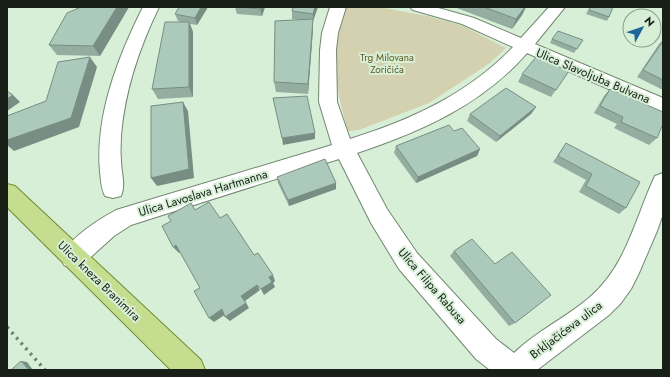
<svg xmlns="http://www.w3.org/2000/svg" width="670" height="377" viewBox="0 0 670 377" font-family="Jost,sans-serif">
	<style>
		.green { fill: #d3d1af }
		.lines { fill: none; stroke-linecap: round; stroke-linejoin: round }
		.minor-casing { stroke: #728771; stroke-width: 2 }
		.major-casing { stroke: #6f8c34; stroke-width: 2 }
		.minor { fill: #fff; fill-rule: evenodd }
		.major { fill: #c5dd8f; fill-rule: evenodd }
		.rail { stroke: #728171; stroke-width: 3.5; stroke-dasharray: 2.5 4.5; stroke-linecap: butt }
		.wall { fill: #93aea1 }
		.shaded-wall { fill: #788d83 }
		.building { fill: #abcabb; stroke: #788d83 }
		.labels { text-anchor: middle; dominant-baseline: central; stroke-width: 4; stroke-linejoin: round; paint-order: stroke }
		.far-park-label { font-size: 10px; fill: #5f5a1f; stroke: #d8efd7 }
		.street-label { font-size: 12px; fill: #171f16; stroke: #d8efd7 }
	</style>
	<rect width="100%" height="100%" fill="#d8efd7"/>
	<path class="green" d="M 343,7 L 379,7 L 427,16 L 463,26 L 506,48 L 490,63 L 429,103 L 359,130 L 348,131 C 339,100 332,70 336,37 C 337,27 341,17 343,7 Z"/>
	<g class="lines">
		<g class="minor-casing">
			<g id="minor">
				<path d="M 143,7 L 159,7 C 139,48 125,90 121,135 C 121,143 120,152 121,160 C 121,172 126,185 121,196 L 113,198 L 105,196 C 101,188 101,180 100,172 C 95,115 118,57 143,7 Z"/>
				<path d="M 330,7 L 346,7 L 338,33 L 336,50 L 337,102 L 350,139 C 411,120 468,94 513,47 L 462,24 L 413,10 L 410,7 L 435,7 L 474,18 L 521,38 L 549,7 L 565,7 L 535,44 L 663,98 L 663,113 L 527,53 C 482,105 420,132 357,153 L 387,209 L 417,253 L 496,339 L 514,353 C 536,331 566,318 590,297 C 627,265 635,218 655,176 L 663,173 L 663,214 L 657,231 L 639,273 L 631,289 L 621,303 L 609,315 L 537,370 L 490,370 L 476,359 L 399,269 L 371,223 L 339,159 L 131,225 L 114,236 L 82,265 L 73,269 L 64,265 L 61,257 C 69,238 98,220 116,210 L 332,145 L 319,102 L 320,50 L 322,33 Z"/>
			</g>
		</g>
		<g class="major-casing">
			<path id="major" d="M 7,184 L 15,186 L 201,360 L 205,370 L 171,370 L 7,207 Z"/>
		</g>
		<use href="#minor" class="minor"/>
		<use href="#major" class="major"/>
		<path class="rail" d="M 7,327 L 45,370"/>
	</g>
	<g class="wall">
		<path d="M 81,7 L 129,7 L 100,56 L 57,55 L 49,45 Z"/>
		<path d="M 208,7 L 197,25 L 190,24 L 193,32 L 193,97 L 158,99 L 152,89 L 181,22 L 178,21 L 175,14 Z"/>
		<path d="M 235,7 L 265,7 L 262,16 L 237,14 Z"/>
		<path d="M 293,7 L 318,7 L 313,21 L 313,29 L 308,94 L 276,92 L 274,82 L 302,20 L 292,19 L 292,11 Z"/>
		<path d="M 454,7 L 526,7 L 522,15 L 512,29 Z"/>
		<path d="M 590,7 L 613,7 L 609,17 L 607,21 L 586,14 Z"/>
		<path d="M 552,39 L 583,40 L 574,53 L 550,43 Z"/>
		<path d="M 663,40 L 663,90 L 637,77 L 659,44 Z"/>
		<path d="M 569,71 L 551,97 L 518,82 L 522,74 Z"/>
		<path d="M 610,89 L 657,138 L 649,145 L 614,128 L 617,124 L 594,113 L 604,96 Z"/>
		<path d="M 536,107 L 531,114 L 496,142 L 467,121 L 470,114 Z"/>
		<path d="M 454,131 L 480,149 L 477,156 L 416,183 L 394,153 L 396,146 Z"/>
		<path d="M 566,143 L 626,208 L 619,214 L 579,192 L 586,180 L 553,162 L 561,150 Z"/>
		<path d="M 277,177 L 336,189 L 289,206 L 278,183 Z"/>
		<path d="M 454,251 L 495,264 L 515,323 L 509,326 L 450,256 Z"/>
	</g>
	<g class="shaded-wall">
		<path d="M 117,7 L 129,7 L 100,56 L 93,46 Z"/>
		<path d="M 201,7 L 208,7 L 197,25 L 195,18 Z"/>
		<path d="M 261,7 L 265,7 L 262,16 L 260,9 Z"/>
		<path d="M 315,7 L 318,7 L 313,21 L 313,14 Z"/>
		<path d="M 525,7 L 526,7 L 522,15 L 512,29 L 516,19 Z"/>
		<path d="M 313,19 L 313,29 L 308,94 L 308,84 Z"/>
		<path d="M 189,22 L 193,32 L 193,97 L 189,87 Z"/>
		<path d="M 90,57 L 97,67 L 79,127 L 14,151 L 7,145 L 7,140 Z"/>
		<path d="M 13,95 L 20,102 L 7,111 L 7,99 Z"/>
		<path d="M 183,102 L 188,111 L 194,178 L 157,186 L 151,178 Z"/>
		<path d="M 536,107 L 531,114 L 496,142 L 500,136 Z"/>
		<path d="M 315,133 L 315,139 L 283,145 L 282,138 Z"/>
		<path d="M 480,149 L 477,156 L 416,183 L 418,177 Z"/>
		<path d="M 336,183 L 336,189 L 289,206 L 288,200 Z"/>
		<path d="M 176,245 L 182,251 L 179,253 L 173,247 Z"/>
		<path d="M 273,275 L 275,281 L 273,283 L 275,287 L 264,295 L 261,289 L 269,277 Z"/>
		<path d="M 257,285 L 260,290 L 245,301 L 249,308 L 230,321 L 225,317 L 241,296 Z"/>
		<path d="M 222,309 L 226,314 L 214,322 L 209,318 Z"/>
		<path d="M 21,361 L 27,362 L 33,370 L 29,370 Z"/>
	</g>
	<g class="building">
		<path d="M 81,7 L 117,7 L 93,46 L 49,45 L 67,13 Z"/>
		<path d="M 179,7 L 201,7 L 195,18 L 175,14 Z"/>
		<path d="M 241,7 L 261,7 L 260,9 Z"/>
		<path d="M 293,7 L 315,7 L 313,14 L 292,11 Z"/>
		<path d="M 484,7 L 525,7 L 516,19 Z"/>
		<path d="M 590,7 L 613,7 L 609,17 L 589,10 Z"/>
		<path d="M 313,19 L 308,84 L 274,82 L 275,21 Z"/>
		<path d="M 165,22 L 189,22 L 189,87 L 152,89 Z"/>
		<path d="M 558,31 L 583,40 L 577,49 L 552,39 Z"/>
		<path d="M 663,41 L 663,80 L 643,70 Z"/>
		<path d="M 90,57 L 71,118 L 7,140 L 7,116 L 46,101 L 58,62 Z"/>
		<path d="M 536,57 L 569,71 L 556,90 L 522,74 Z"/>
		<path d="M 506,88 L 536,107 L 500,136 L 470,114 Z"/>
		<path d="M 610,89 L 663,112 L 663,124 L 657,138 L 621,122 L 623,117 L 600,106 Z"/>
		<path d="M 7,91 L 13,95 L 7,99 Z"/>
		<path d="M 307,96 L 315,133 L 282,138 L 273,98 Z"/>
		<path d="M 183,102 L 189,169 L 151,178 L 151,106 Z"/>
		<path d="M 449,125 L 454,131 L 462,128 L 480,149 L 418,177 L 396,146 Z"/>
		<path d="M 566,143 L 640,182 L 626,208 L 586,186 L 592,174 L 558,156 Z"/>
		<path d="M 325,159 L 336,183 L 288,200 L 277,177 Z"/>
		<path d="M 209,202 L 220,218 L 227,214 L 254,255 L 258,253 L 273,275 L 269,277 L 272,282 L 261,289 L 257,285 L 241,296 L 246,303 L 225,317 L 222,309 L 209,318 L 194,291 L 200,288 L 176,245 L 173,247 L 162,226 L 171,221 L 168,216 L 191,203 L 195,210 Z"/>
		<path d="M 472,239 L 495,264 L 512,252 L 551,295 L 515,323 L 454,251 Z"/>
		<path d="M 21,361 L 29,370 L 11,370 Z"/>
	</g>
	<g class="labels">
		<g class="far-park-label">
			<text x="387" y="57">Trg Milovana<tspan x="387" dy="12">Zoričića</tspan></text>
		</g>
		<g class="street-label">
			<text transform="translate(593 76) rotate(23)">Ulica Slavoljuba Bulvana</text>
			<text transform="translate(203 193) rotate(-17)">Ulica Lavoslava Hartmanna</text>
			<text transform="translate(99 281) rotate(44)">Ulica kneza Branimira</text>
			<text transform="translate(432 286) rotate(49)">Ulica Filipa Rabusa</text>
			<text transform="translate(566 330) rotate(-37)">Brkljačićeva ulica</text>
		</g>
	</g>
	<rect width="670" height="377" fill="none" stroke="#171f16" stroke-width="16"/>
	<g transform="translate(642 28) rotate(50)"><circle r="19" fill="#d8efd7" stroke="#8b9c8a"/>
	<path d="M0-3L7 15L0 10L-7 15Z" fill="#1c669a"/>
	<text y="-6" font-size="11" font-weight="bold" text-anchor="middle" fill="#171f16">N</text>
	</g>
</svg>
